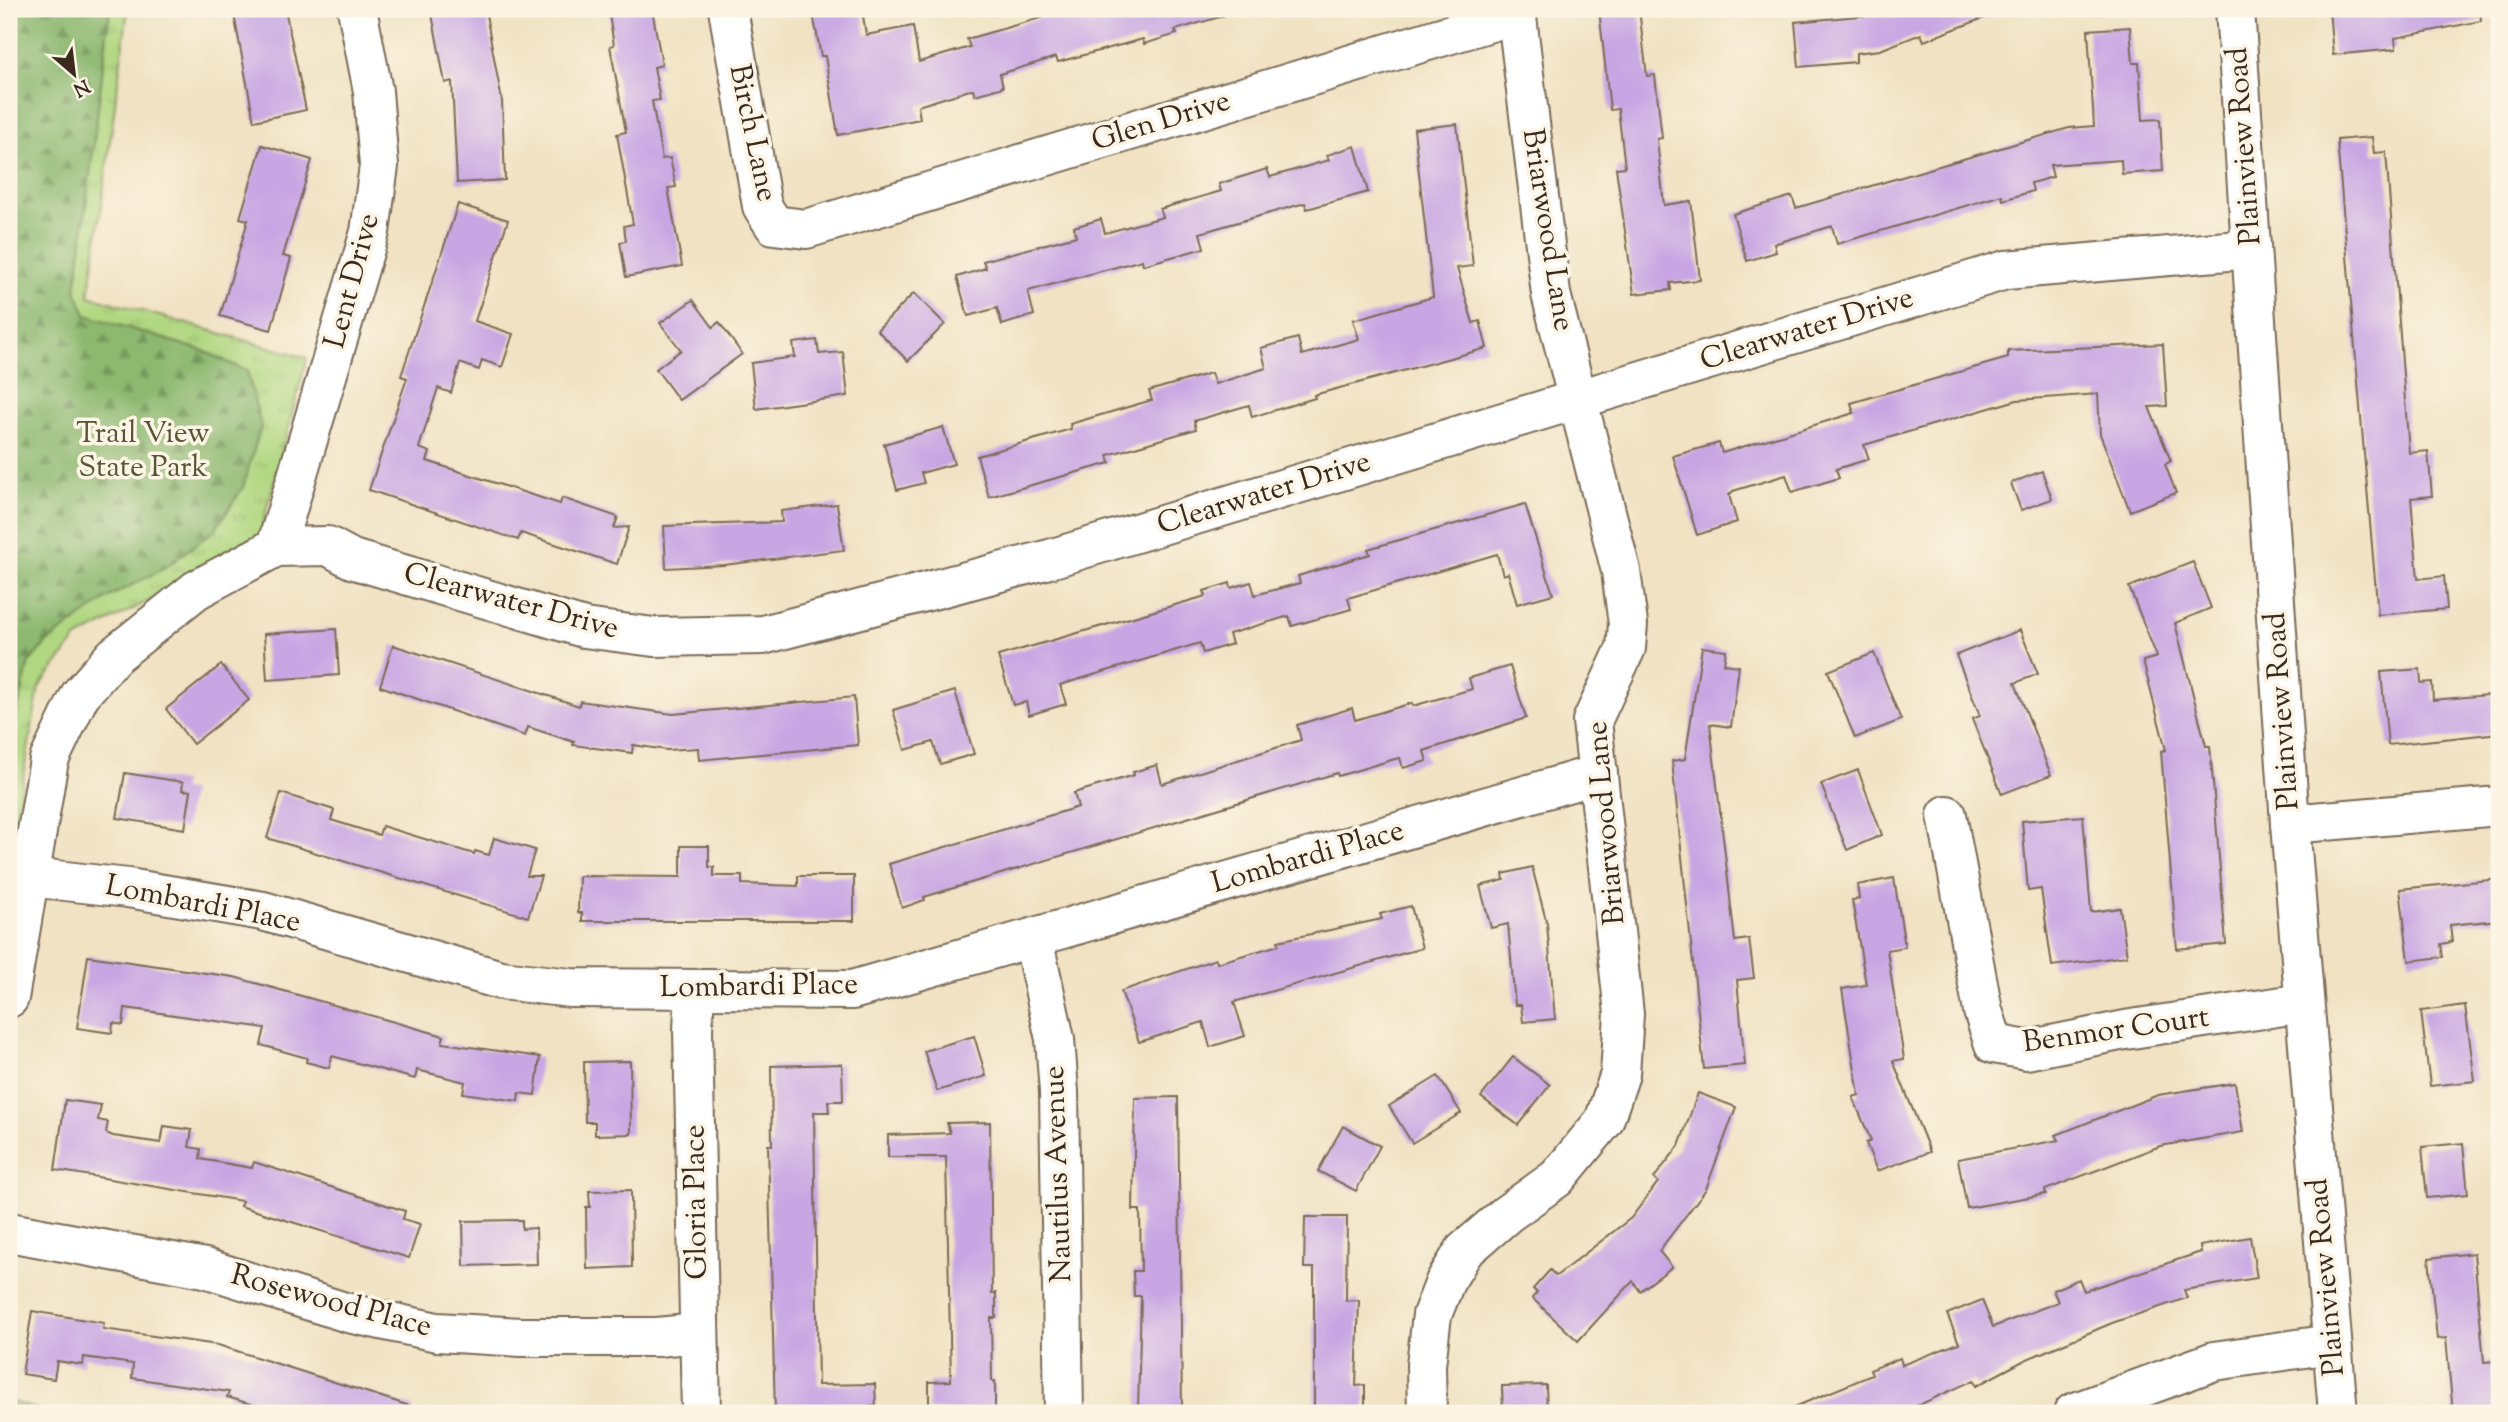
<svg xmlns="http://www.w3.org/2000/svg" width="2508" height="1422" viewBox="0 0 2508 1422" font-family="'Sorts Mill Goudy',serif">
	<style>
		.grass { fill: url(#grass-tufts); stroke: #768050; stroke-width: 2 }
		.forest { fill: url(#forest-firs); stroke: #647146; stroke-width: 2 }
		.building { fill: #c7a6e3 }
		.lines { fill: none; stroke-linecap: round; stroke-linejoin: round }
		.minor-casing { stroke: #7a6a57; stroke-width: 42 }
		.major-casing { stroke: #7a6a57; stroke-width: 42 }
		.minor { stroke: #fff; stroke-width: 38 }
		.major { stroke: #fff; stroke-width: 38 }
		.labels { text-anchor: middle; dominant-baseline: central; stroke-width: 7; stroke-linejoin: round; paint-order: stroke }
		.street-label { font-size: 30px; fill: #3b2a1e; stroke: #fcf5e5 }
		.park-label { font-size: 30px; fill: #585537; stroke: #fcf5e5 }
	</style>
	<defs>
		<pattern id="grass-tufts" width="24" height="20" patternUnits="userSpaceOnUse" patternTransform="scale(1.75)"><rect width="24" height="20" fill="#b1d781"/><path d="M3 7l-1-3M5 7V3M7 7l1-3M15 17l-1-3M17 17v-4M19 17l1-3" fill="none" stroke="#99b96f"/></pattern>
		<pattern id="forest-firs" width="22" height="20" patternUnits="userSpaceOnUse" patternTransform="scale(1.75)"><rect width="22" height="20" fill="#8cb86f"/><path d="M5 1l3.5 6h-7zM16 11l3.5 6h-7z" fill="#74965b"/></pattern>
	</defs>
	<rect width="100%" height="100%" fill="#fcf5e5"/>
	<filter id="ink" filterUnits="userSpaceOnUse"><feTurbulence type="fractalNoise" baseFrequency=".0143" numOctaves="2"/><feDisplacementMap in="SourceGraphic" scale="14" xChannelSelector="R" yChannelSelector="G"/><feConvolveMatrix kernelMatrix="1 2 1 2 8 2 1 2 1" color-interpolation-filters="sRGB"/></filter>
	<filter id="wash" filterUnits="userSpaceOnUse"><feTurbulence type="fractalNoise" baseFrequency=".00686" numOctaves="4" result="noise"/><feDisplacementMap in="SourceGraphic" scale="28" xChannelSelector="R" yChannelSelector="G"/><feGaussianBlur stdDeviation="1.57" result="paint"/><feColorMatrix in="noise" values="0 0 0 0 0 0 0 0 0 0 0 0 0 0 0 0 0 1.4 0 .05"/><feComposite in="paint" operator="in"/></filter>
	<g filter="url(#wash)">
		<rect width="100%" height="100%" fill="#f0e2c2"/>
		<path class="grass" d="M 9,9 L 128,9 L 89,296 L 307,358 L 257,545 L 77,638 L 39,687 L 9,858 Z"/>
		<g class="forest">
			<path d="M 9,9 L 110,9 L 76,290 L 86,315 L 204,351 L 247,371 L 261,426 L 243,487 L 215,530 L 163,569 L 109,597 L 47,642 L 29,662 L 9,748 Z"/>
			<path d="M 9,1401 L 50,1413 L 9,1413 Z"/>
		</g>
		<g id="blocks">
			<g class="building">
				<path d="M 233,9 L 285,9 L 306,110 L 254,121 Z"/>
				<path d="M 431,9 L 485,9 L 502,101 L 505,180 L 457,183 L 452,81 L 445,83 Z"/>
				<path d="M 608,9 L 652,9 L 662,65 L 654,67 L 660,100 L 652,101 L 662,159 L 670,158 L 676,187 L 668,188 L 682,266 L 626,277 L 620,242 L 626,241 L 624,226 L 633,224 L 617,134 L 626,132 L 610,46 L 614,45 Z"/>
				<path d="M 812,9 L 862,9 L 866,35 L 913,26 L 919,62 L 970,47 L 967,39 L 1044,17 L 1042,9 L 1222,9 L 1223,16 L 1175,30 L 1177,34 L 1144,44 L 1143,39 L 1058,62 L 1056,57 L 1000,74 L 1003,87 L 975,95 L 973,89 L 918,106 L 920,119 L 838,135 L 825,56 L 821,56 Z"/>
				<path d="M 1599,9 L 1639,9 L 1647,76 L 1655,75 L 1662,138 L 1657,139 L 1664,205 L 1691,201 L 1700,280 L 1670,283 L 1671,290 L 1634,294 L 1616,168 L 1625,167 L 1618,109 L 1610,110 Z"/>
				<path d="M 1890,9 L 2002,9 L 2002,11 L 1924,41 L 1921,34 L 1880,50 L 1856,53 L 1856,62 L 1799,67 L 1795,22 L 1892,13 Z"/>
				<path d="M 2329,9 L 2480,9 L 2481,21 L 2395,38 L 2396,49 L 2333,55 Z"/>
				<path d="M 2130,27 L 2133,63 L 2139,63 L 2143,120 L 2160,119 L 2163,171 L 2122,174 L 2121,160 L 2050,165 L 2053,177 L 2031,183 L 2033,191 L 2003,200 L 2002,195 L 1837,244 L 1832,226 L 1774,244 L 1776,252 L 1747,261 L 1733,214 L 1792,196 L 1796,208 L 2069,128 L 2094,126 L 2088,30 Z"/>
				<path d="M 1457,124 L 1473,266 L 1457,268 L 1473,323 L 1480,321 L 1487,348 L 1314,395 L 1315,398 L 1252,417 L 1249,405 L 1194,421 L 1196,429 L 1108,455 L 1110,463 L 989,497 L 977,456 L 1071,429 L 1070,424 L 1152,400 L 1149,391 L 1211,373 L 1215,384 L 1266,368 L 1261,348 L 1298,338 L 1302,355 L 1359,339 L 1353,320 L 1433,297 L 1414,129 Z"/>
				<path d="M 2372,137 L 2374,153 L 2386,152 L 2409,453 L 2428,451 L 2432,496 L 2411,498 L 2418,579 L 2444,576 L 2447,609 L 2378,615 L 2337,140 Z"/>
				<path d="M 262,145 L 312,160 L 283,256 L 291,258 L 271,330 L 220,316 L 248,220 L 240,218 Z"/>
				<path d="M 1355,146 L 1368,192 L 1307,209 L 1305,203 L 1200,233 L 1204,248 L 1143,265 L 1142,260 L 1028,291 L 1034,315 L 1002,325 L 997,308 L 968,316 L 957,277 L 986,268 L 983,261 L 1076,236 L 1074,227 L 1101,219 L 1105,233 L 1163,217 L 1160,209 L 1221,191 L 1219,184 L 1267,169 L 1270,177 L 1329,160 L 1327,155 Z"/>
				<path d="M 458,204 L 508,220 L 475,321 L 513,334 L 502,367 L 482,360 L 479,370 L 460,363 L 451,393 L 438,388 L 419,448 L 430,452 L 427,461 L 560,504 L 562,498 L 618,517 L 614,528 L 629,527 L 617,564 L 521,533 L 518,540 L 369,490 L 407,378 L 401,376 Z"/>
				<path d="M 914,293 L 945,324 L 908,361 L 877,330 Z"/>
				<path d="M 693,300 L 713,327 L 719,322 L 742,354 L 679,400 L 656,369 L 681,350 L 660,323 Z"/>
				<path d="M 817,340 L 819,354 L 843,352 L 848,396 L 756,409 L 751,363 L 795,357 L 793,343 Z"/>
				<path d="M 2163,344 L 2167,406 L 2149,407 L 2171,461 L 2165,464 L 2176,493 L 2130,511 L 2100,434 L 2098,394 L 2017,400 L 1864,445 L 1869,459 L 1836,469 L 1839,478 L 1792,492 L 1786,475 L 1733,491 L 1729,495 L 1737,522 L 1697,535 L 1673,456 L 1719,443 L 1722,453 L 1854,413 L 1851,403 L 2008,358 L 2008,351 Z"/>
				<path d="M 943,427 L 954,464 L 921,473 L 924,483 L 897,490 L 884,444 Z"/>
				<path d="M 2042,471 L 2052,499 L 2021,510 L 2011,483 Z"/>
				<path d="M 837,504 L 844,550 L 724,565 L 666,568 L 664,526 L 782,522 L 781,511 Z"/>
				<path d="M 1525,504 L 1553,594 L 1517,604 L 1508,573 L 1503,575 L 1497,554 L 1348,598 L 1351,609 L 1327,616 L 1292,626 L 1289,616 L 1229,634 L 1232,644 L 1203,653 L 1200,643 L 1060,685 L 1066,704 L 1029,715 L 1026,702 L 1013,705 L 998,656 L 1206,596 L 1204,591 L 1230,583 L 1231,588 L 1251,582 L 1255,595 L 1300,583 L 1298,576 L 1370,554 L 1368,549 Z"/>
				<path d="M 2193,562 L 2211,608 L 2175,623 L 2206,746 L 2210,746 L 2226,944 L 2177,949 L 2161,751 L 2166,750 L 2143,661 L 2157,657 L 2129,587 Z"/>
				<path d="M 336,629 L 339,675 L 267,680 L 264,634 Z"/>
				<path d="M 2020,630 L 2038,674 L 2015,683 L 2051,775 L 2002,794 L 1972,719 L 1980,716 L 1956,655 Z"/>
				<path d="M 393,645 L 579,706 L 580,701 L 673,714 L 854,697 L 858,745 L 699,760 L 698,748 L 667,750 L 633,745 L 632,753 L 573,745 L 574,742 L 528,727 L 525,736 L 380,686 Z"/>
				<path d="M 1702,647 L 1726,650 L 1724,664 L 1739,666 L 1731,727 L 1710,724 L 1735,941 L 1749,939 L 1754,978 L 1737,980 L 1745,1065 L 1704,1069 L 1672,761 L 1685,759 Z"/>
				<path d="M 1874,653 L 1901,720 L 1855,738 L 1828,671 Z"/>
				<path d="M 221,665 L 249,700 L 193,744 L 166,709 Z"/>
				<path d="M 1510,666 L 1526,718 L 1424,751 L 1427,761 L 1403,768 L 1400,758 L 1395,759 L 1338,776 L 1337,773 L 924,897 L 925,900 L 902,908 L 889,864 L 1078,807 L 1074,793 L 1134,775 L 1133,772 L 1157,765 L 1162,784 L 1301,740 L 1297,725 L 1352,708 L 1355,720 L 1412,703 L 1413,706 L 1472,689 L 1469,678 Z"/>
				<path d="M 2420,669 L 2421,683 L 2432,682 L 2433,700 L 2499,694 L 2499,733 L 2388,745 L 2381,672 Z"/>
				<path d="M 955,691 L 974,754 L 940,764 L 933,742 L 905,750 L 893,710 Z"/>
				<path d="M 1858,770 L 1882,835 L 1847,850 L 1821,784 Z"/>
				<path d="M 125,773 L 183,782 L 182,790 L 191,791 L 185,829 L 117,818 Z"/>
				<path d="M 281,793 L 334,810 L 331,820 L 379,835 L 382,826 L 474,854 L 475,851 L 489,855 L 494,838 L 535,850 L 527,876 L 541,876 L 528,917 L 267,838 Z"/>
				<path d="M 2083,816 L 2091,912 L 2120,908 L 2127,956 L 2052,966 L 2041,889 L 2028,891 L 2022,821 Z"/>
				<path d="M 681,846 L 709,846 L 709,867 L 714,867 L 714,876 L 742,876 L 742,884 L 798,886 L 798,876 L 854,876 L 854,921 L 582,921 L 582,913 L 578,913 L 579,876 L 681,877 Z"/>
				<path d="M 1532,867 L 1547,924 L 1555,1019 L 1523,1022 L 1521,1005 L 1515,1005 L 1508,924 L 1491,928 L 1480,886 L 1504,880 L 1503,874 Z"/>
				<path d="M 1894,878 L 1905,947 L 1887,950 L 1904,1059 L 1893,1061 L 1930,1152 L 1877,1171 L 1866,1143 L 1871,1141 L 1853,1097 L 1859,1095 L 1842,989 L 1866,985 L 1852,900 L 1859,899 L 1857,885 Z"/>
				<path d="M 2499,879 L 2499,920 L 2450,925 L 2452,942 L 2441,944 L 2443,957 L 2409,961 L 2400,889 Z"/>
				<path d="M 1411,906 L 1422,948 L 1234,1002 L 1245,1036 L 1210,1047 L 1203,1022 L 1139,1042 L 1121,991 L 1216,959 L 1217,963 L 1279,945 L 1278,941 L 1382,919 L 1380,914 Z"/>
				<path d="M 88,956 L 234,977 L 444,1036 L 442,1043 L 540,1057 L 535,1095 L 519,1093 L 518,1101 L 463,1093 L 465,1082 L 417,1070 L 415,1079 L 332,1056 L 329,1068 L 306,1062 L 307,1058 L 261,1045 L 265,1028 L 125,1008 L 123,1025 L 113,1023 L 112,1033 L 77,1028 Z"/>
				<path d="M 2465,1005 L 2475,1081 L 2430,1086 L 2421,1011 Z"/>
				<path d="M 974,1036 L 986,1076 L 937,1091 L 924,1051 Z"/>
				<path d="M 1513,1057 L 1550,1085 L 1518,1125 L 1481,1097 Z"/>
				<path d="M 630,1061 L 631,1134 L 595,1135 L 595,1122 L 585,1122 L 584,1062 Z"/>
				<path d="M 842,1064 L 843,1101 L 828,1101 L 829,1112 L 814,1112 L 818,1385 L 875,1384 L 876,1406 L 775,1413 L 768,1145 L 772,1145 L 771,1066 Z"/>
				<path d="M 1438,1076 L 1461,1113 L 1412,1143 L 1389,1106 Z"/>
				<path d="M 2235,1083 L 2243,1132 L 2160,1146 L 2045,1190 L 2046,1194 L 1967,1208 L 1958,1159 L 2059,1140 L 2056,1135 L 2158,1095 Z"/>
				<path d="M 1698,1093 L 1736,1107 L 1706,1189 L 1659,1251 L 1672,1267 L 1640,1291 L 1633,1281 L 1578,1341 L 1532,1298 L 1537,1293 L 1533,1289 L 1550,1270 L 1556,1276 L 1631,1218 L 1658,1182 L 1654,1178 L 1679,1146 Z"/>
				<path d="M 1178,1097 L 1182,1409 L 1138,1410 L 1141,1296 L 1134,1296 L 1133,1271 L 1141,1271 L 1140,1210 L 1133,1210 L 1135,1098 Z"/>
				<path d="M 65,1100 L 101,1105 L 98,1120 L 108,1122 L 106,1133 L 113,1136 L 161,1143 L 164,1126 L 192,1130 L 189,1147 L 201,1149 L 200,1159 L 252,1168 L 254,1162 L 405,1211 L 403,1219 L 420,1224 L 409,1258 L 240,1206 L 242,1201 L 55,1170 Z"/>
				<path d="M 990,1122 L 992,1294 L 996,1293 L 996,1318 L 991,1318 L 992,1381 L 995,1381 L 995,1413 L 929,1410 L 929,1382 L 951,1381 L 946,1157 L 888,1157 L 888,1135 L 950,1133 L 947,1123 Z"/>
				<path d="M 1343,1126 L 1380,1146 L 1356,1191 L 1318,1171 Z"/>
				<path d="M 2463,1143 L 2468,1194 L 2427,1198 L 2422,1147 Z"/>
				<path d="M 631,1190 L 632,1267 L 587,1269 L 586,1207 L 590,1207 L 589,1191 Z"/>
				<path d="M 1305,1217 L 1347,1217 L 1346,1301 L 1359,1300 L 1356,1386 L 1365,1385 L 1365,1412 L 1314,1413 L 1314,1268 L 1304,1268 Z"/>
				<path d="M 522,1220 L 522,1229 L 536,1228 L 537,1264 L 464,1266 L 463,1221 Z"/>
				<path d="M 2250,1237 L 2257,1278 L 2184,1290 L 2187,1298 L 2112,1323 L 2025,1360 L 1976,1386 L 1974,1380 L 1901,1413 L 1780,1413 L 1872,1375 L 1870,1370 L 1900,1358 L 1902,1365 L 1959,1343 L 1947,1314 L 1982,1300 L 1993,1327 L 2058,1302 L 2053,1290 L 2079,1279 L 2084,1291 L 2201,1252 L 2200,1246 Z"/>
				<path d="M 2474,1253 L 2484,1362 L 2496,1361 L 2499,1413 L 2453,1413 L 2446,1338 L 2437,1339 L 2429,1258 Z"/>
				<path d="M 32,1311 L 104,1323 L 103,1329 L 218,1345 L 413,1407 L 412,1413 L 281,1413 L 227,1397 L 229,1392 L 132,1378 L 133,1364 L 84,1357 L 83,1365 L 57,1361 L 54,1379 L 22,1374 Z"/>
				<path d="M 1546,1385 L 1547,1413 L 1503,1413 L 1502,1386 Z"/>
			</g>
		</g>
	</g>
	<g filter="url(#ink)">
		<use href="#blocks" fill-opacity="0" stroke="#7a6a57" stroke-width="2"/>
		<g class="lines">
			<g class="minor-casing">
				<g id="minor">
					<path d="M 728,9 L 762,206 L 774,225 L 806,229 L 1517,14"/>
					<path d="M 276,547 L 370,232 L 379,166 L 373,91 L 357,9"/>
					<path d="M 1947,815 L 1983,1011 L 1994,1044 L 2027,1050 L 2125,1030 L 2303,1003"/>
					<path d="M 2290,824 L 2499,806"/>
					<path d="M 29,877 L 128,888 L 263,911 L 501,980 L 571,988 L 852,990 L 1598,774"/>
					<path d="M 1033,938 L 1055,1039 L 1059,1092 L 1064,1413"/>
					<path d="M 695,990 L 693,1030 L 701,1413"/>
					<path d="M 9,998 L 49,760 L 80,695 L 114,656 L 196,590 L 276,547 L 328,546 L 352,559 L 584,628 L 654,637 L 763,635 L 1053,558 L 2006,270 L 2251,249"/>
					<path d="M 9,1232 L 205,1268 L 348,1313 L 437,1332 L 521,1337 L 657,1337 L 699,1333"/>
					<path d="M 1427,1413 L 1426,1365 L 1432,1315 L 1445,1282 L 1464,1251 L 1507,1214 L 1557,1178 L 1604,1121 L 1620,1074 L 1624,1014 L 1592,721 L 1626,648 L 1628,624 L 1621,571 L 1551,294 L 1516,9"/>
					<path d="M 2073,1413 L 2214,1361 L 2332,1344"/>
				</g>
			</g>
			<g class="major-casing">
				<path id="major" d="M 2235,9 L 2290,824 L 2338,1413"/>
			</g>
			<use href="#minor" class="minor"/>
			<use href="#major" class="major"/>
		</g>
	</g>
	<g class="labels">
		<g class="street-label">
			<text transform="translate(1161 122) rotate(-17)">Glen Drive</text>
			<text transform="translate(752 133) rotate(78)">Birch Lane</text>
			<text transform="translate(2245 146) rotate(-94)">Plainview Road</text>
			<text transform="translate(1547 230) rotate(81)">Briarwood Lane</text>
			<text transform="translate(353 281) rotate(-75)">Lent Drive</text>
			<text transform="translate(1807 330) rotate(-17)">Clearwater Drive</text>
			<text transform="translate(1264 494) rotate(-17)">Clearwater Drive</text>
			<text transform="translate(511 602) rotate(15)">Clearwater Drive</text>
			<text transform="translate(2283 711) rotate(-94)">Plainview Road</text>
			<text transform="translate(1607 823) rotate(-95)">Briarwood Lane</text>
			<text transform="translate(1308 858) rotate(-16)">Lombardi Place</text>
			<text transform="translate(203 905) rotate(11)">Lombardi Place</text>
			<text transform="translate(759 987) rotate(-1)">Lombardi Place</text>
			<text transform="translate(2116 1031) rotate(-8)">Benmor Court</text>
			<text transform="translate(1059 1174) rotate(-92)">Nautilus Avenue</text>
			<text transform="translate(697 1202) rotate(-91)">Gloria Place</text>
			<text transform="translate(2327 1277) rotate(-95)">Plainview Road</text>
			<text transform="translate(331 1302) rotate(15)">Rosewood Place</text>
		</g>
		<g class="park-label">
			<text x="143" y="434">Trail View<tspan x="143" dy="34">State Park</tspan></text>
		</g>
	</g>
	<rect width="2508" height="1422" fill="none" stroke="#fcf5e5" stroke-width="35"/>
	<g transform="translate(74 74) rotate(152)" stroke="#fcf5e5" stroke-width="5" paint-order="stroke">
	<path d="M0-5L12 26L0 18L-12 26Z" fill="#3b2a1e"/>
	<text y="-10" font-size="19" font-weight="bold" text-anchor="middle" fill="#3b2a1e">N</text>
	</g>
</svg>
